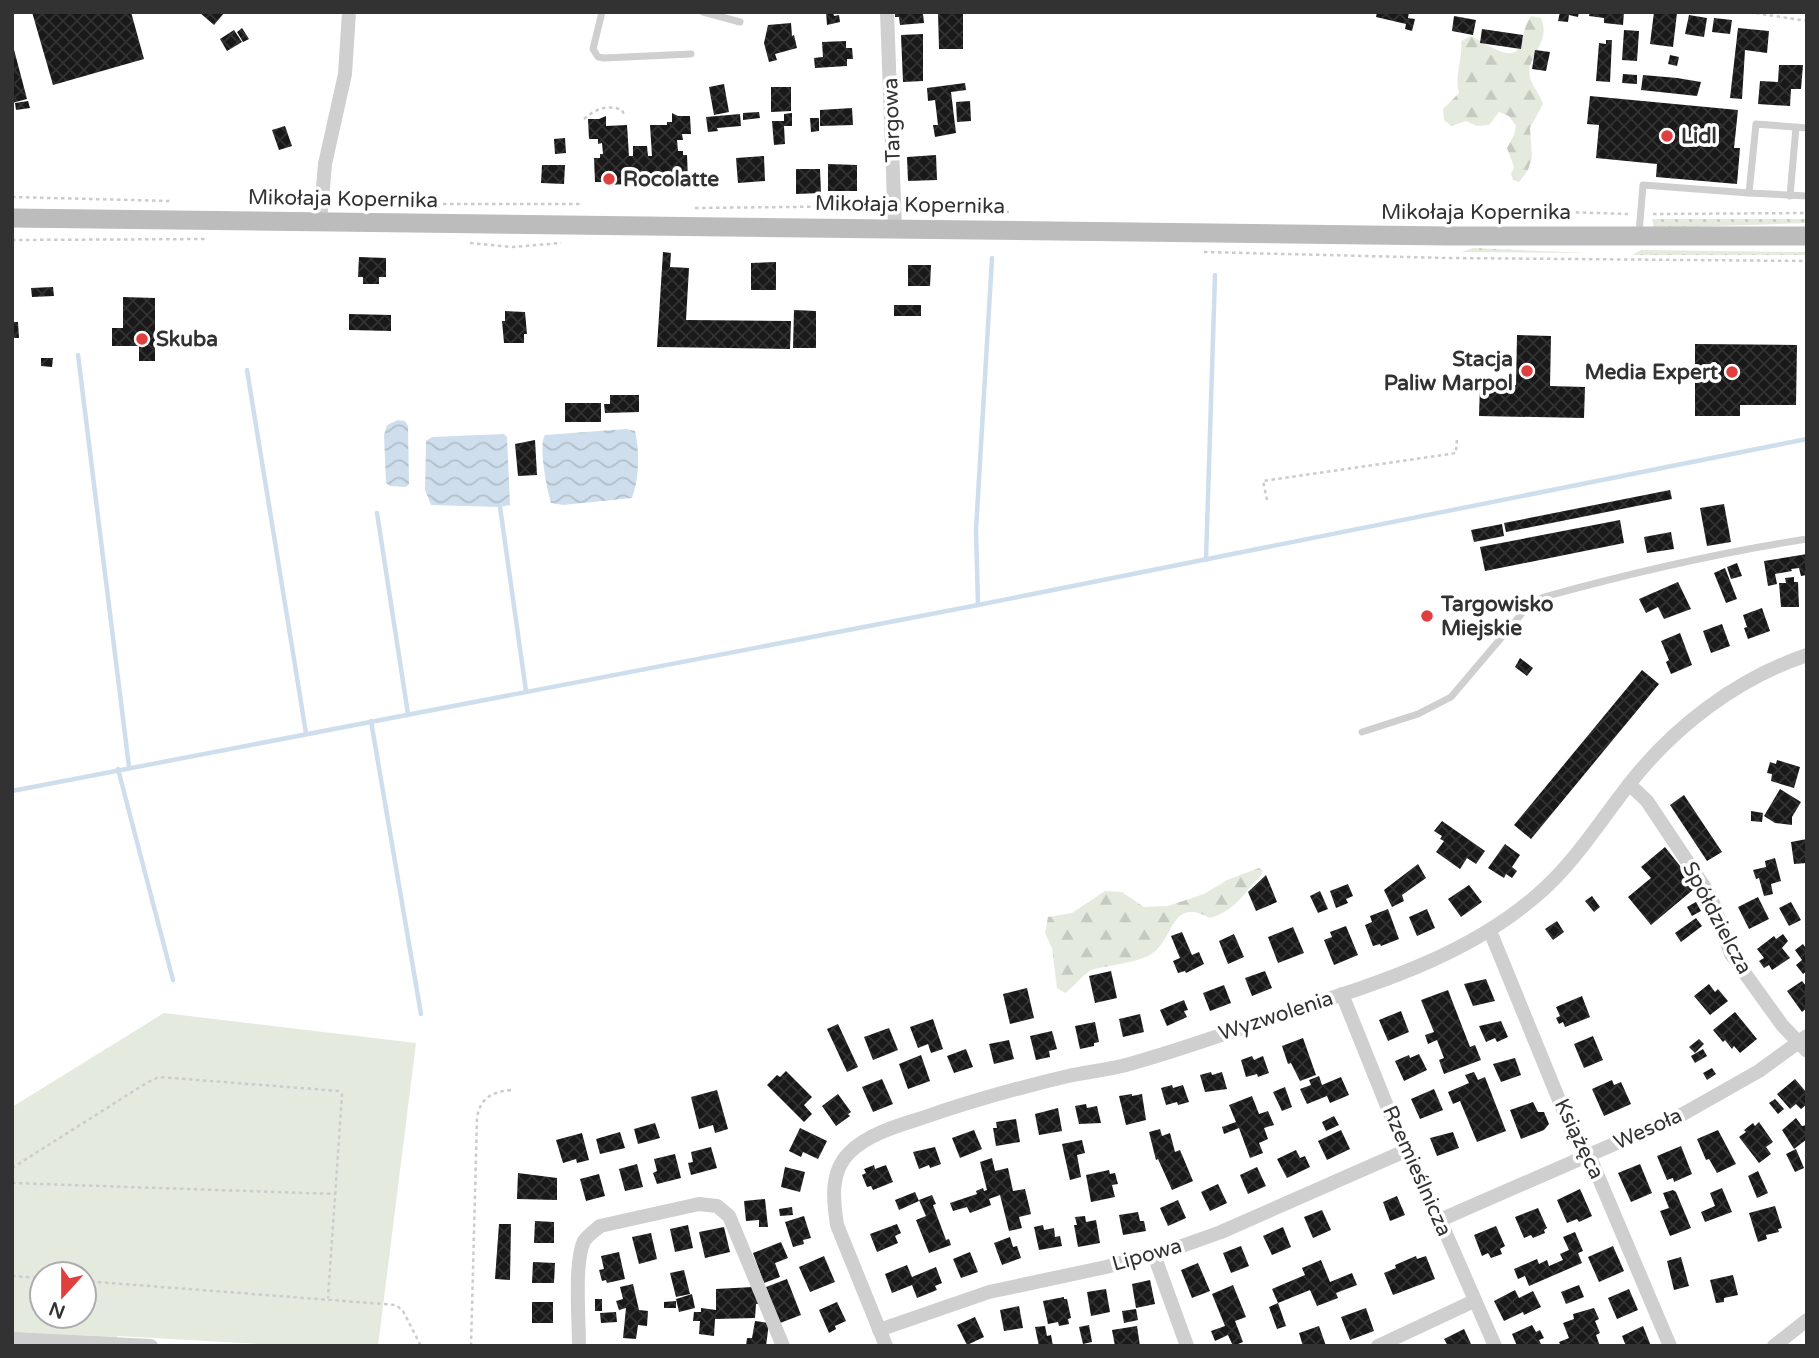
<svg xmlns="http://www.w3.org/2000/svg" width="1819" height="1358" viewBox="0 0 1819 1358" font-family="'Varela Round',sans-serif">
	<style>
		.grass { fill: url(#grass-dots) }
		.forest { fill: url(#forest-firs) }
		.garden { fill: #e4ebde; fill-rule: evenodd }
		.water { fill: url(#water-waves) }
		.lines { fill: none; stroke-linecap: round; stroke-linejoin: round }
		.stream { stroke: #cfdeec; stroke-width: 4.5 }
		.building { fill: url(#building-cross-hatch) }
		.path { stroke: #ccc; stroke-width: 2.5; stroke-dasharray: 3.5 3.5; stroke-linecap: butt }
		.service { stroke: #cfcfcf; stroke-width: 7 }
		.minor { stroke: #cfcfcf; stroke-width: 14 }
		.secondary { stroke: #bcbcbc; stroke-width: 19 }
		.poi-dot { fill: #df3f3e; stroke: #fff; stroke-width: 2.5 }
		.labels { text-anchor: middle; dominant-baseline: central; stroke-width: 7; stroke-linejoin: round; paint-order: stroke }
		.street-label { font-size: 21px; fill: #323232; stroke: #fff }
		.poi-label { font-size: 21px; font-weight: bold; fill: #323232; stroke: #fff; text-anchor: start }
	</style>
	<defs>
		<pattern id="grass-dots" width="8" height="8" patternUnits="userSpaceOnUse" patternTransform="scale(1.75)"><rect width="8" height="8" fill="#e4ebde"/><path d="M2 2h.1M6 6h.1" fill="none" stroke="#c4cabf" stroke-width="1.8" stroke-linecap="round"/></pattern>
		<pattern id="forest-firs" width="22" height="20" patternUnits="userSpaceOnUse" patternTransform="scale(1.75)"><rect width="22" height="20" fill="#e4ebde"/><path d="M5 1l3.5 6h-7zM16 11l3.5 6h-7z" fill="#c4cabf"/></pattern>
		<pattern id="water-waves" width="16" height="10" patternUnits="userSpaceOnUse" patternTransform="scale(1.75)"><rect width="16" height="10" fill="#cfdeec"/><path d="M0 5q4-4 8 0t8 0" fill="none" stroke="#b2bfcb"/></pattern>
		<pattern id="building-cross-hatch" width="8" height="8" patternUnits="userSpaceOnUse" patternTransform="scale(1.75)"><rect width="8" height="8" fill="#191919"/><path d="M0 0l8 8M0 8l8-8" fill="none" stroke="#323232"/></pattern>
	</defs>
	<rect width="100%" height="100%" fill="#fff"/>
	<g class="grass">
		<path d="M 1652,219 L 1807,219 L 1807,223 L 1654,228 Z"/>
		<path d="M 1473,248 L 1591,253 L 1462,252 Z"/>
		<path d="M 1641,250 L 1807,252 L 1807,255 L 1632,255 Z"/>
	</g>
	<g class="forest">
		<path d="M 1531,16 L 1541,18 C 1552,43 1525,56 1530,78 C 1533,87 1540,95 1543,104 L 1530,128 L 1532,157 L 1528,170 L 1519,182 L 1513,180 L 1511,174 L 1514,167 L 1507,148 L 1514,135 L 1516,126 L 1509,116 L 1499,112 L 1489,125 L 1477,126 L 1466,121 L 1451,126 L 1444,120 L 1443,109 L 1459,93 C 1454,76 1463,59 1461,41 L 1471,36 C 1482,41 1512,64 1519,47 C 1524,36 1524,26 1531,16 Z"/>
		<path d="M 1259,868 L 1263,871 C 1260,878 1256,880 1252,885 C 1240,900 1230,912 1210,918 C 1169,896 1175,941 1150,955 C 1136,963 1108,965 1091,970 C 1081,976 1075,986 1065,993 L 1057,988 L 1052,948 L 1045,933 L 1048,917 L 1072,913 L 1105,891 L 1122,892 L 1144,907 L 1168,906 L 1204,894 L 1227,880 Z"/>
	</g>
	<path class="garden" d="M 164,1013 L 416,1043 L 378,1346 L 296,1346 L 117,1336 L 116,1346 L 12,1346 L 12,1107 ZM 42,1274 L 84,1274 L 84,1316 L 42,1316 Z"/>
	<g class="water">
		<path d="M 398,420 L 405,421 L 408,426 L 409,484 L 406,487 L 390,486 L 386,483 L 384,435 L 387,425 Z"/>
		<path d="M 626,429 L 635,431 C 640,452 639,479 632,498 L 563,505 L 551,503 C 547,491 538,444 545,435 Z"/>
		<path d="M 504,434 L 507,437 L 510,505 L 500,507 L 431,505 L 425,490 L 426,441 L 432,437 Z"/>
	</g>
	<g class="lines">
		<g class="stream">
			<path d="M 78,355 L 129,767"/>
			<path d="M 247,370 L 306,733"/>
			<path d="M 500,507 L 526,691"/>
			<path d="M 377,513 L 408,714"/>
			<path d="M 1206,560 L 1215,275"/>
			<path d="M 978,605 L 976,530 L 992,258"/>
			<path d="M 371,721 L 421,1014"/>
			<path d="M 118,769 L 173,980"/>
			<path d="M 12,791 L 978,605 L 1807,439"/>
		</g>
	</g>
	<g class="building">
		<path d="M 32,12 L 131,12 L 144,59 L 53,85 Z"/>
		<path d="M 199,12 L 225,12 L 214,25 Z"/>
		<path d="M 826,12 L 833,12 L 834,16 L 839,15 L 840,22 L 827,25 Z"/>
		<path d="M 895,12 L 920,12 L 923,14 L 924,23 L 900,25 L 899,17 L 895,17 Z"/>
		<path d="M 938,12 L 963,12 L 963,49 L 939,49 Z"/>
		<path d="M 1377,12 L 1409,12 L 1408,18 L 1415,19 L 1412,31 L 1405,29 L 1406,24 L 1376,17 Z"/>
		<path d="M 1560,12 L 1579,12 L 1578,17 L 1569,15 L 1568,22 L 1558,21 Z"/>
		<path d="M 1590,12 L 1624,12 L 1623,25 L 1604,23 L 1604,18 L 1589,16 Z"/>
		<path d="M 1654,12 L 1677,13 L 1673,47 L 1650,44 Z"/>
		<path d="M 1689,15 L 1707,18 L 1704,37 L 1685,34 Z"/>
		<path d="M 1454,16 L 1476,20 L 1473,35 L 1452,31 Z"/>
		<path d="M 1714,18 L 1732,20 L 1730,34 L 1712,32 Z"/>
		<path d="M 791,23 L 792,36 L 794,35 L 797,48 L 775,54 L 777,60 L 769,62 L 764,43 L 768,25 Z"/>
		<path d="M 242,28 L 249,39 L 243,42 L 237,32 Z"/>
		<path d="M 1738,28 L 1769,31 L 1767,53 L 1745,50 L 1742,99 L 1730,98 Z"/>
		<path d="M 1482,29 L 1523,35 L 1521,49 L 1480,43 Z"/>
		<path d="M 234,30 L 242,42 L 227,51 L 220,39 Z"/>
		<path d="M 1624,30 L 1639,31 L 1637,61 L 1622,60 Z"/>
		<path d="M 923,34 L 923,81 L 903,82 L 901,35 Z"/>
		<path d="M 1606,40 L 1612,40 L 1610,82 L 1596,81 L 1599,43 L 1606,44 Z"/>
		<path d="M 846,41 L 846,48 L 852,48 L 853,59 L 847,59 L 847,66 L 815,68 L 814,58 L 823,57 L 822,42 Z"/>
		<path d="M 12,42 L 27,99 L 12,103 Z"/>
		<path d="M 1535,50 L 1550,52 L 1546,71 L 1532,69 Z"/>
		<path d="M 1670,55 L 1679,57 L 1677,66 L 1668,64 Z"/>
		<path d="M 1779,65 L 1803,65 L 1801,89 L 1791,89 L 1790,106 L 1758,104 L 1760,81 L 1778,82 Z"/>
		<path d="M 1623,74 L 1637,75 L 1637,84 L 1622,83 Z"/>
		<path d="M 1643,75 L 1677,78 L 1701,82 L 1697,96 L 1641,90 Z"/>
		<path d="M 965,83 L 966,90 L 951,92 L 956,133 L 935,137 L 933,125 L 938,125 L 935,100 L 928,101 L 927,88 Z"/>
		<path d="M 724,84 L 729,112 L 714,115 L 709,87 Z"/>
		<path d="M 771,87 L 791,87 L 791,111 L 771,112 Z"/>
		<path d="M 1590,96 L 1738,110 L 1734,148 L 1740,148 L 1737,184 L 1656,177 L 1657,164 L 1596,158 L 1599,125 L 1587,124 Z"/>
		<path d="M 28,101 L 30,108 L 16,110 L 15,103 Z"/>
		<path d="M 970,101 L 971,121 L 957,122 L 956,102 Z"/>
		<path d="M 852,108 L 853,125 L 820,126 L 820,110 Z"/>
		<path d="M 759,112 L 760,118 L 743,120 L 743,113 Z"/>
		<path d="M 672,113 L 678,116 L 690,116 L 691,134 L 682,134 L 683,140 L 677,140 L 678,151 L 683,151 L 683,155 L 687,155 L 688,179 L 678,179 L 678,182 L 606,185 L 606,182 L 595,182 L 594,158 L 600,158 L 600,154 L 603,154 L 602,143 L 598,144 L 598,139 L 589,139 L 588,119 L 599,119 L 606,116 L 606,126 L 627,125 L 629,156 L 633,156 L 633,146 L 647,146 L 648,156 L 652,156 L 650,125 L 667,125 L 667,122 L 672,122 Z"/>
		<path d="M 792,113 L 792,126 L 784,126 L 785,144 L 774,145 L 772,121 L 784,121 L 784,114 Z"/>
		<path d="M 740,114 L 741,126 L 717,128 L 718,131 L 708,132 L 706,117 Z"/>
		<path d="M 810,118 L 819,118 L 819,131 L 811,132 Z"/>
		<path d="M 285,126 L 292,146 L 279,150 L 272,130 Z"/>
		<path d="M 565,138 L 566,153 L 555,154 L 554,139 Z"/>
		<path d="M 936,155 L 937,180 L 908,181 L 907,157 Z"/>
		<path d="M 764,156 L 765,181 L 738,183 L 736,158 Z"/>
		<path d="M 828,164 L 857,165 L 857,191 L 828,191 Z"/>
		<path d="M 542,165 L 565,165 L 564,184 L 541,183 Z"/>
		<path d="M 796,169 L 820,169 L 821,193 L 796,194 Z"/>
		<path d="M 663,252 L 671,253 L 670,267 L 689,268 L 686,320 L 791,321 L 790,349 L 657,347 Z"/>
		<path d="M 359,257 L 386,258 L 386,277 L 379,277 L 379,284 L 363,284 L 363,277 L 358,277 Z"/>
		<path d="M 776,262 L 776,290 L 751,290 L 751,263 Z"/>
		<path d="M 908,265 L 931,265 L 930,286 L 908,286 Z"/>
		<path d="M 53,287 L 54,296 L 32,297 L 31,288 Z"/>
		<path d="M 123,297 L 155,298 L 155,361 L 139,361 L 139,346 L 112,346 L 112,328 L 123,328 Z"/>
		<rect x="894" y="305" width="27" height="11"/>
		<path d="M 794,310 L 816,311 L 816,348 L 793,348 Z"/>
		<path d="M 505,311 L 525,312 L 527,334 L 524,334 L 524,343 L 504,343 L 502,321 L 505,321 Z"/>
		<path d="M 349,314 L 391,315 L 391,331 L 349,330 Z"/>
		<path d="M 12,322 L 18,322 L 19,338 L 12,338 Z"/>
		<path d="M 1517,335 L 1551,336 L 1550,386 L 1585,387 L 1584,418 L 1479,416 L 1480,385 L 1516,385 Z"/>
		<path d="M 1695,344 L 1797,345 L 1796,405 L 1740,405 L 1740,416 L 1695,416 Z"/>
		<path d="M 41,358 L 53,358 L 52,367 L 41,366 Z"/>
		<path d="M 610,395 L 639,395 L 639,412 L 605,413 L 604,404 L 610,404 Z"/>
		<rect x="565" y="403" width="36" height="19"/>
		<path d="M 535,440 L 537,475 L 518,476 L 515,444 Z"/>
		<path d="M 1670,490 L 1672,499 L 1506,532 L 1504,523 Z"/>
		<path d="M 1724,504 L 1731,542 L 1707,546 L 1700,508 Z"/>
		<path d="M 1620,520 L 1624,543 L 1485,571 L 1480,547 Z"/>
		<path d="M 1502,524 L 1504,536 L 1474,542 L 1471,530 Z"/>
		<path d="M 1671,532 L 1674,549 L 1647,553 L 1644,537 Z"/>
		<path d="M 1807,554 L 1807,575 L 1801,576 L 1799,568 L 1791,569 L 1792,571 L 1775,574 L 1777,584 L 1768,586 L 1764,561 Z"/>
		<path d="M 1737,563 L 1742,576 L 1731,579 L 1727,567 Z"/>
		<path d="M 1725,568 L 1737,599 L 1726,603 L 1714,573 Z"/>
		<path d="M 1794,577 L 1794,582 L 1798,582 L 1799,607 L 1781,607 L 1779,583 L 1786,583 L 1785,578 Z"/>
		<path d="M 1678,582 L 1691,609 L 1664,619 L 1658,607 L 1646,613 L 1639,599 Z"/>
		<path d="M 1762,608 L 1770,631 L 1748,639 L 1744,628 L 1747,627 L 1743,615 Z"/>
		<path d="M 1722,624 L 1730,646 L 1711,653 L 1703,631 Z"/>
		<path d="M 1680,633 L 1692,665 L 1671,674 L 1666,662 L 1669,660 L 1661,641 Z"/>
		<path d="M 1520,658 L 1533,668 L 1527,676 L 1515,667 Z"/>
		<path d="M 1642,670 L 1659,684 L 1531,839 L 1514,825 Z"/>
		<path d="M 1777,760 L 1800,767 L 1794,788 L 1771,781 L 1772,774 L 1767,773 L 1770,762 L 1776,764 Z"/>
		<path d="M 1780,789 L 1801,802 L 1792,817 L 1792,825 L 1775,823 L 1764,816 Z"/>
		<path d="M 1684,795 L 1722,852 L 1707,861 L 1670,805 Z"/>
		<path d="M 1751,811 L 1763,813 L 1762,822 L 1751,821 Z"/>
		<path d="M 1442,821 L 1485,851 L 1476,864 L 1467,858 L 1460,869 L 1436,852 L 1444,841 L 1440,839 L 1442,836 L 1434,831 Z"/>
		<path d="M 1807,839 L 1807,863 L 1794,864 L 1791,842 Z"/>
		<path d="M 1505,844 L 1520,855 L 1512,867 L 1517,871 L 1512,878 L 1506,874 L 1504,878 L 1488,868 Z"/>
		<path d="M 1665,847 L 1688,876 L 1685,878 L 1694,889 L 1651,925 L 1628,897 L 1651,878 L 1641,867 Z"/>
		<path d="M 1775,858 L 1781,881 L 1771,884 L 1773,894 L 1764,896 L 1759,878 L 1756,879 L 1753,870 L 1766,867 L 1765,861 Z"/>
		<path d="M 1418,864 L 1426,878 L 1402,895 L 1404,901 L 1392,907 L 1384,890 Z"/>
		<path d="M 1266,875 L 1277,902 L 1256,911 L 1248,892 Z"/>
		<path d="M 1348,884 L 1353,896 L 1346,899 L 1348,903 L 1336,908 L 1330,891 Z"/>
		<path d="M 1469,885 L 1482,902 L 1461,917 L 1448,899 Z"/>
		<path d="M 1320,891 L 1328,909 L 1318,913 L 1310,896 Z"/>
		<path d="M 1592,896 L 1600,907 L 1594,912 L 1585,901 Z"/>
		<path d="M 1758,897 L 1769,919 L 1749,929 L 1738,907 Z"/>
		<path d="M 1696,902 L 1701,911 L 1692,916 L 1687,907 Z"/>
		<path d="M 1791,902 L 1801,920 L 1789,926 L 1779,908 Z"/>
		<path d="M 1388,909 L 1399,939 L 1381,946 L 1380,944 L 1373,946 L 1365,925 L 1372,922 L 1370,916 Z"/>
		<path d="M 1427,909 L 1435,928 L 1417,936 L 1409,917 Z"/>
		<path d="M 1696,918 L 1702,926 L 1681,942 L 1675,933 Z"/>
		<path d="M 1557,921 L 1564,932 L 1553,940 L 1545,929 Z"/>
		<path d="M 1346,926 L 1358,955 L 1334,965 L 1324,940 L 1332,937 L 1330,932 Z"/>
		<path d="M 1293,927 L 1304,953 L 1278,963 L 1268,937 Z"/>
		<path d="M 1182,932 L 1192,955 L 1199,952 L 1204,964 L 1186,973 L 1185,971 L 1178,973 L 1173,961 L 1180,958 L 1171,936 Z"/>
		<path d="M 1234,934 L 1244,957 L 1228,964 L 1219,941 Z"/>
		<path d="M 1783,934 L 1788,941 L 1782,948 L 1790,958 L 1772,970 L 1769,965 L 1764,968 L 1759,961 L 1764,958 L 1757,949 L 1774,936 L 1776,939 Z"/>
		<path d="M 1803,944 L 1807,950 L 1807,971 L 1803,974 L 1796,965 L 1802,960 L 1795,950 Z"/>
		<path d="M 1111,971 L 1117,998 L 1095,1003 L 1089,976 Z"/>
		<path d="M 1265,971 L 1272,988 L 1252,996 L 1245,978 Z"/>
		<path d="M 1486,979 L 1495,1001 L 1473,1006 L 1464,984 Z"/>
		<path d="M 1802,981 L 1807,987 L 1807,1008 L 1802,1012 L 1787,991 Z"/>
		<path d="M 1709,984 L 1715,992 L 1718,989 L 1728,1001 L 1710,1015 L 1694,996 Z"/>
		<path d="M 1224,985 L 1231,1003 L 1210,1011 L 1203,993 Z"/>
		<path d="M 1027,988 L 1034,1018 L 1010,1024 L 1003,994 Z"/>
		<path d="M 1448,990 L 1470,1047 L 1475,1045 L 1481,1060 L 1444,1074 L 1439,1060 L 1444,1058 L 1437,1040 L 1428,1044 L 1425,1035 L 1434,1032 L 1421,1000 Z"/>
		<path d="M 1582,996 L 1590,1017 L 1565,1027 L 1563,1022 L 1559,1024 L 1556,1018 L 1560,1016 L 1556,1007 Z"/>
		<path d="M 1184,1000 L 1188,1010 L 1184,1011 L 1187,1017 L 1167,1026 L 1160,1010 Z"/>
		<path d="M 1401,1011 L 1409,1032 L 1388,1041 L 1379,1020 Z"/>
		<path d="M 1735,1012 L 1757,1039 L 1740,1053 L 1734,1046 L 1732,1049 L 1725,1040 L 1723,1042 L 1713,1030 Z"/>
		<path d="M 1140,1014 L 1144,1032 L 1123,1037 L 1119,1019 Z"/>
		<path d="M 933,1019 L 943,1049 L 931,1053 L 928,1044 L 918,1048 L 910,1027 Z"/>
		<path d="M 1501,1021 L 1508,1037 L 1497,1042 L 1495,1038 L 1486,1042 L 1479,1026 Z"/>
		<path d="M 1095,1022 L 1099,1042 L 1094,1043 L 1094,1046 L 1080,1049 L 1075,1026 Z"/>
		<path d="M 838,1024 L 858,1067 L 847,1072 L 827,1029 Z"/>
		<path d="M 889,1028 L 898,1050 L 873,1060 L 864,1037 Z"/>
		<path d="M 1052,1031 L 1057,1049 L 1049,1051 L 1050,1057 L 1036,1060 L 1030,1036 Z"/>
		<path d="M 1593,1036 L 1603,1060 L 1584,1068 L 1574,1044 Z"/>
		<path d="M 1303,1038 L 1316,1075 L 1300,1081 L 1291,1063 L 1288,1064 L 1282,1046 Z"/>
		<path d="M 1699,1039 L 1704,1044 L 1695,1053 L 1689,1047 Z"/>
		<path d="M 1009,1040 L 1014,1059 L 994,1064 L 989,1044 Z"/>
		<path d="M 966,1049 L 973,1067 L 954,1073 L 947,1056 Z"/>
		<path d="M 1703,1049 L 1707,1056 L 1695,1063 L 1691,1056 Z"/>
		<path d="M 1419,1054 L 1427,1070 L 1404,1081 L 1395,1061 L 1409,1055 L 1410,1058 Z"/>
		<path d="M 921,1055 L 930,1081 L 908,1089 L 899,1064 Z"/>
		<path d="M 1252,1056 L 1254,1060 L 1263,1056 L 1269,1073 L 1258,1077 L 1257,1074 L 1246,1077 L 1241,1060 Z"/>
		<path d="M 1515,1058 L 1521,1075 L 1501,1082 L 1493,1064 Z"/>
		<path d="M 1712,1068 L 1716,1074 L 1707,1080 L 1703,1073 Z"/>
		<path d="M 786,1071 L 812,1097 L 804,1105 L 812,1114 L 804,1122 L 767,1085 L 777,1075 L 780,1077 Z"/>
		<path d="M 1211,1072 L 1212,1075 L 1222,1072 L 1227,1089 L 1205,1092 L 1200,1075 Z"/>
		<path d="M 1474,1072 L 1478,1080 L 1485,1077 L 1506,1131 L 1477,1142 L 1460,1101 L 1453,1104 L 1448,1092 L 1469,1083 L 1465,1075 Z"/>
		<path d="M 1319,1076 L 1322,1085 L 1341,1077 L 1349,1095 L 1330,1103 L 1327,1096 L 1307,1104 L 1300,1089 L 1311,1085 L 1309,1080 Z"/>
		<path d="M 882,1079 L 893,1104 L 873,1112 L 862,1087 Z"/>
		<path d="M 1795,1079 L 1807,1093 L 1807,1104 L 1801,1109 L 1796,1104 L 1790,1109 L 1777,1094 Z"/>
		<path d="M 1612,1080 L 1614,1085 L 1621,1082 L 1631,1104 L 1604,1116 L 1592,1089 Z"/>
		<path d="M 1172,1085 L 1173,1088 L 1183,1085 L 1189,1102 L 1178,1105 L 1177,1102 L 1166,1105 L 1161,1088 Z"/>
		<path d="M 1285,1087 L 1292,1107 L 1282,1111 L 1273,1092 Z"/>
		<path d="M 1434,1089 L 1443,1110 L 1420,1119 L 1411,1099 Z"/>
		<path d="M 717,1090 L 728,1129 L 715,1133 L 713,1125 L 699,1129 L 691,1097 Z"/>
		<path d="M 838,1094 L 851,1112 L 848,1114 L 850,1116 L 836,1126 L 822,1106 Z"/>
		<path d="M 1132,1094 L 1132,1096 L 1142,1094 L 1146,1120 L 1126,1125 L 1119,1096 Z"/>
		<path d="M 1252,1096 L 1259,1114 L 1268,1111 L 1274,1125 L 1264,1128 L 1268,1139 L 1259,1143 L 1263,1153 L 1250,1158 L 1239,1128 L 1224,1134 L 1222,1127 L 1236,1122 L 1229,1105 Z"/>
		<path d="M 1775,1099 L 1784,1109 L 1778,1114 L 1769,1103 Z"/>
		<path d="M 1533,1102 L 1538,1112 L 1544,1112 L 1549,1124 L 1544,1130 L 1521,1139 L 1510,1110 Z"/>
		<path d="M 1086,1104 L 1087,1108 L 1097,1106 L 1101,1123 L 1079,1124 L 1075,1106 Z"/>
		<path d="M 1058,1108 L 1062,1131 L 1039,1135 L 1035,1114 Z"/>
		<path d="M 1334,1116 L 1339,1125 L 1326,1131 L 1322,1122 Z"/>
		<path d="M 1796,1118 L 1802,1126 L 1807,1125 L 1807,1139 L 1794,1149 L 1782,1130 Z"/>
		<path d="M 1016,1119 L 1020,1142 L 996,1146 L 993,1128 L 997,1128 L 996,1122 Z"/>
		<path d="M 1759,1122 L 1773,1142 L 1766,1147 L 1771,1154 L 1759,1163 L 1739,1137 L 1746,1132 L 1744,1130 L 1753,1123 L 1755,1126 Z"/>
		<path d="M 655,1123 L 660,1138 L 638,1144 L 634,1129 Z"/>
		<path d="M 800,1128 L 827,1141 L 818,1159 L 803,1152 L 801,1157 L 789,1151 Z"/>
		<path d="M 1160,1129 L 1162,1136 L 1170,1133 L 1175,1152 L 1180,1150 L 1193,1181 L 1172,1190 L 1158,1159 L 1156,1160 L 1149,1132 Z"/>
		<path d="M 974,1130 L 982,1149 L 960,1158 L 952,1138 Z"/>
		<path d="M 1341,1130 L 1350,1149 L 1327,1160 L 1318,1141 Z"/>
		<path d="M 1718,1130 L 1736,1164 L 1717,1173 L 1709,1159 L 1706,1160 L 1697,1139 Z"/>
		<path d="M 620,1132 L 625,1148 L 600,1154 L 596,1139 Z"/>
		<path d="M 1453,1132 L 1459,1148 L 1437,1156 L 1430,1138 Z"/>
		<path d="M 582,1133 L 589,1160 L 577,1163 L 576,1159 L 563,1163 L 556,1140 Z"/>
		<path d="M 1082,1140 L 1085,1153 L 1077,1155 L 1081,1177 L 1070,1180 L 1062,1144 Z"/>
		<path d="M 1681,1146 L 1692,1174 L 1674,1182 L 1673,1178 L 1667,1180 L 1657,1156 Z"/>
		<path d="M 711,1147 L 717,1168 L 691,1175 L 688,1163 L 693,1162 L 691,1152 Z"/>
		<path d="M 935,1147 L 941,1164 L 930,1168 L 929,1165 L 919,1169 L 913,1152 Z"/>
		<path d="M 1796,1149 L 1804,1168 L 1795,1172 L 1786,1154 Z"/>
		<path d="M 1296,1150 L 1300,1158 L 1305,1156 L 1310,1167 L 1287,1178 L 1277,1159 Z"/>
		<path d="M 675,1154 L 681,1178 L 657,1184 L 653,1173 L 657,1171 L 654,1159 Z"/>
		<path d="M 992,1158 L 995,1171 L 1008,1168 L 1013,1191 L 1025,1189 L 1031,1214 L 1019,1217 L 1022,1228 L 1009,1231 L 1000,1195 L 989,1199 L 991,1205 L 970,1213 L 967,1207 L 953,1211 L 950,1203 L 977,1194 L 976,1191 L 983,1188 L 984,1191 L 987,1190 L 980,1162 Z"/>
		<path d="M 637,1164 L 643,1187 L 625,1191 L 619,1169 Z"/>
		<path d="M 1640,1164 L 1652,1193 L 1631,1202 L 1618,1173 Z"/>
		<path d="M 874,1165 L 875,1169 L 886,1165 L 893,1182 L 873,1190 L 871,1186 L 867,1187 L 862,1175 L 866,1173 L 864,1169 Z"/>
		<path d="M 785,1167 L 805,1172 L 800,1192 L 781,1187 Z"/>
		<path d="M 1257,1167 L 1266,1186 L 1248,1194 L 1240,1175 Z"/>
		<path d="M 1109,1170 L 1110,1174 L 1115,1173 L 1118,1184 L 1112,1185 L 1115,1197 L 1091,1202 L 1086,1175 Z"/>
		<path d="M 1758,1171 L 1768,1193 L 1757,1198 L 1748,1176 Z"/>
		<path d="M 518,1173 L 557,1178 L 557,1200 L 517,1199 Z"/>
		<path d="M 599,1174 L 605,1196 L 586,1201 L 580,1179 Z"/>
		<path d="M 1218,1184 L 1227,1203 L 1210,1211 L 1201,1192 Z"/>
		<path d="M 1722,1188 L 1732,1212 L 1705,1222 L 1701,1212 L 1715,1206 L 1710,1193 Z"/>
		<path d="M 1580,1189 L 1592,1216 L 1579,1222 L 1577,1219 L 1567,1223 L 1557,1200 Z"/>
		<path d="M 1673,1190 L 1676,1192 L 1691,1228 L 1670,1236 L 1660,1211 L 1669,1208 L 1663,1193 Z"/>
		<path d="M 915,1192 L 919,1201 L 899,1210 L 895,1200 Z"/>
		<path d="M 932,1195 L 936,1204 L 933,1205 L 946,1240 L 949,1239 L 951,1245 L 929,1253 L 916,1220 L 926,1216 L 919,1200 Z"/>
		<path d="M 1397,1196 L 1405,1215 L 1390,1221 L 1383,1202 Z"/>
		<path d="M 765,1199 L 768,1227 L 759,1227 L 759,1220 L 746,1221 L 744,1201 Z"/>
		<path d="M 1178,1200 L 1186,1218 L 1168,1226 L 1160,1208 Z"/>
		<path d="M 1775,1206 L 1782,1228 L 1778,1229 L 1779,1232 L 1766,1235 L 1767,1239 L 1758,1242 L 1749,1213 Z"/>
		<path d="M 792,1207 L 793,1215 L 780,1216 L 779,1209 Z"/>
		<path d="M 1538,1208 L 1547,1228 L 1544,1230 L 1545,1233 L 1533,1238 L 1531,1235 L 1524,1238 L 1515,1217 Z"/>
		<path d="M 1322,1210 L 1331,1230 L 1313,1238 L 1304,1217 Z"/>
		<path d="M 1138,1212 L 1140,1221 L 1144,1221 L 1146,1231 L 1123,1235 L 1119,1215 Z"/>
		<path d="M 804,1216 L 811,1238 L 803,1240 L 804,1244 L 793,1247 L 785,1222 Z"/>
		<path d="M 1085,1216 L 1086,1222 L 1096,1220 L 1100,1243 L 1078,1247 L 1074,1225 L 1077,1225 L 1075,1217 Z"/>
		<path d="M 535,1221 L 554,1222 L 554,1243 L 534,1243 Z"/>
		<path d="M 499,1224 L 511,1224 L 510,1280 L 495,1279 Z"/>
		<path d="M 897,1224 L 901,1233 L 895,1236 L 898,1243 L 877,1252 L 870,1234 Z"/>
		<path d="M 688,1225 L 693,1248 L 675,1252 L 670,1229 Z"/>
		<path d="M 1043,1225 L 1044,1230 L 1054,1228 L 1055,1237 L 1060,1236 L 1062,1246 L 1039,1250 L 1034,1227 Z"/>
		<path d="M 1496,1226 L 1505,1246 L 1500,1249 L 1502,1254 L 1491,1258 L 1488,1253 L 1482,1256 L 1474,1235 Z"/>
		<path d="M 724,1227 L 730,1252 L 705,1258 L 699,1232 Z"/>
		<path d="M 1283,1227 L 1291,1247 L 1272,1255 L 1263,1236 Z"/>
		<path d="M 1575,1232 L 1583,1251 L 1578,1253 L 1582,1263 L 1529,1286 L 1525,1276 L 1518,1279 L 1514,1269 L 1537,1259 L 1539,1264 L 1547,1260 L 1549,1266 L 1563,1260 L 1560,1254 L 1569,1250 L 1563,1237 Z"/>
		<path d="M 651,1233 L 657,1259 L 639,1264 L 632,1237 Z"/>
		<path d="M 1010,1237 L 1013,1247 L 1017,1246 L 1021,1258 L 1002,1265 L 994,1243 Z"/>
		<path d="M 781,1242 L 788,1258 L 775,1263 L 780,1277 L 764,1283 L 753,1253 Z"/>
		<path d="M 1241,1246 L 1249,1266 L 1231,1273 L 1223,1253 Z"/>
		<path d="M 1613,1246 L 1624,1271 L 1599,1282 L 1588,1257 Z"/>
		<path d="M 619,1252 L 625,1279 L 607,1283 L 606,1280 L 602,1281 L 599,1270 L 604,1269 L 601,1256 Z"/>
		<path d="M 970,1252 L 978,1272 L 961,1278 L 953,1259 Z"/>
		<path d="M 824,1256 L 835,1282 L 810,1292 L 799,1267 Z"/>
		<path d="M 1416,1256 L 1417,1259 L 1426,1256 L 1435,1279 L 1393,1295 L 1384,1273 L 1396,1268 L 1395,1265 Z"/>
		<path d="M 1681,1257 L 1689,1286 L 1674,1290 L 1667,1261 Z"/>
		<path d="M 1321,1260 L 1330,1282 L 1352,1273 L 1357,1285 L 1336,1293 L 1338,1298 L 1317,1306 L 1310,1290 L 1278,1303 L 1272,1289 L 1305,1275 L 1302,1268 Z"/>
		<path d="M 533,1262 L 555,1263 L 554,1283 L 532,1283 Z"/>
		<path d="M 1198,1263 L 1210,1291 L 1192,1298 L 1181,1270 Z"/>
		<path d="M 907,1265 L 912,1277 L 936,1267 L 942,1283 L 935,1286 L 937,1290 L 917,1298 L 912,1285 L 892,1293 L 885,1274 Z"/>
		<path d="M 684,1270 L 690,1294 L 676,1297 L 670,1273 Z"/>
		<path d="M 1733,1275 L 1738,1295 L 1724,1298 L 1724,1302 L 1716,1303 L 1710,1280 Z"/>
		<path d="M 787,1279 L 801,1315 L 780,1323 L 766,1287 Z"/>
		<path d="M 1150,1280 L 1155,1304 L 1136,1308 L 1132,1284 Z"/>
		<path d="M 633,1284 L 639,1310 L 648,1311 L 647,1326 L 638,1325 L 636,1339 L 623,1338 L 626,1308 L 619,1310 L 616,1301 L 623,1299 L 620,1287 Z"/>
		<path d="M 1233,1285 L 1246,1317 L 1235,1321 L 1243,1342 L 1233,1346 L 1228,1335 L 1215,1341 L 1211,1331 L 1225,1326 L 1212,1294 Z"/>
		<path d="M 1579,1285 L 1584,1297 L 1566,1304 L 1561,1292 Z"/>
		<path d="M 753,1287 L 760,1304 L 756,1304 L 755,1318 L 715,1319 L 714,1336 L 699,1334 L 700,1321 L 693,1321 L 694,1312 L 701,1312 L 701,1308 L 716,1310 L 716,1289 Z"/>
		<path d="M 1106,1289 L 1110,1312 L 1091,1316 L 1087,1292 Z"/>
		<path d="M 1629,1289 L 1638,1310 L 1617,1319 L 1608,1298 Z"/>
		<path d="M 1515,1290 L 1519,1298 L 1533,1291 L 1541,1307 L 1524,1315 L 1523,1312 L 1504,1321 L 1494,1301 Z"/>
		<path d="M 692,1294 L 695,1308 L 679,1312 L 676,1299 Z"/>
		<path d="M 1064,1297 L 1064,1299 L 1067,1299 L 1071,1318 L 1068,1319 L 1069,1324 L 1059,1326 L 1058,1322 L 1048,1324 L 1043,1301 Z"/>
		<rect x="595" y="1299" width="7" height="12"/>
		<path d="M 676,1301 L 676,1308 L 664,1308 L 664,1302 Z"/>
		<rect x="532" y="1302" width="21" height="21"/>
		<path d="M 837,1302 L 846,1321 L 835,1326 L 836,1329 L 829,1333 L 819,1310 Z"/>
		<path d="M 1278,1303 L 1286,1326 L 1277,1329 L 1269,1307 Z"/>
		<path d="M 1019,1306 L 1023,1328 L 1004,1331 L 1000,1310 Z"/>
		<path d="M 1366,1308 L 1374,1331 L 1350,1340 L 1341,1317 Z"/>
		<path d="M 1594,1308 L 1599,1319 L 1595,1321 L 1600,1333 L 1596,1335 L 1600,1346 L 1561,1346 L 1559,1342 L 1569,1338 L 1563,1323 L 1574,1319 L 1573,1314 Z"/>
		<path d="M 1136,1309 L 1138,1320 L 1124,1323 L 1122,1311 Z"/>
		<path d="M 616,1312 L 617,1322 L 601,1323 L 600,1313 Z"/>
		<path d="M 975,1317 L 984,1337 L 967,1345 L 957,1325 Z"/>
		<path d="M 755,1321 L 769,1323 L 766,1346 L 746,1346 L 747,1338 L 752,1338 Z"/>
		<path d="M 1089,1325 L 1092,1342 L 1083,1344 L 1079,1327 Z"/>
		<path d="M 1532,1325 L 1536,1332 L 1540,1330 L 1544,1338 L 1539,1340 L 1542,1346 L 1517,1346 L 1512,1334 Z"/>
		<path d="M 1045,1326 L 1047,1336 L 1051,1335 L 1053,1346 L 1039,1346 L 1035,1327 Z"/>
		<path d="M 1137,1326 L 1140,1346 L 1115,1346 L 1112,1330 Z"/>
		<path d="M 1319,1326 L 1326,1346 L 1303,1346 L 1299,1333 Z"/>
		<path d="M 1643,1326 L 1651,1346 L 1626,1346 L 1622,1336 Z"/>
		<path d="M 1464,1329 L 1472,1346 L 1448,1346 L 1444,1339 Z"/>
	</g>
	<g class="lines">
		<g class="path">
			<path d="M 1749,12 L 1807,21"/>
			<path d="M 584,119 C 595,109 608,104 622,110 L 625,117"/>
			<path d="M 338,191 L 351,200 L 367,204"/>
			<path d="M 12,197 L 170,201"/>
			<path d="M 292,204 L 307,194"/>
			<path d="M 380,204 L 580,204"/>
			<path d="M 908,205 L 933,203 L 1009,212"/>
			<path d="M 695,208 L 880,206"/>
			<path d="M 1653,214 L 1807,213"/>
			<path d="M 1520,217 L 1566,212 L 1628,214"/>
			<path d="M 12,240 L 208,239"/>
			<path d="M 470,243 L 512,247 L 561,243"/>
			<path d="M 1204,252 L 1447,258 L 1807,261"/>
			<path d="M 1267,500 L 1263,481 L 1456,453 L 1457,438"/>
			<path d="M 12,1168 L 148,1082 L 159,1077 L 339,1091 L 342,1095 L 328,1298"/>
			<path d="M 12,1183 L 335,1194"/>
			<path d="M 12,1276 L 42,1278"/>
			<path d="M 84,1281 L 396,1305 L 403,1311 L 421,1346"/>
			<path d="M 471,1346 L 477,1118 C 480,1098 492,1092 511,1090"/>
		</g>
		<g class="service">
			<path d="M 602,12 L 593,49 L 598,57 L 604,58 L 691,54"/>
			<path d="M 703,12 L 740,22"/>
			<path d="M 1749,193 L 1807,196"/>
			<path d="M 1790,196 L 1796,127"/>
			<path d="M 1639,233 L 1643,185 L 1749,193 L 1756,124 L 1807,128"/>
			<path d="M 1362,732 L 1418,714 L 1451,697 L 1530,604 L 1544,597 C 1631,573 1717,553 1807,539"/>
		</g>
		<g class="minor">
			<path d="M 887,12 L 895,228"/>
			<path d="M 320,222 L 325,164 L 345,74 L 349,12"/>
			<path d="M 1629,784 L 1647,801 L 1711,897 L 1731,954 L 1782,1025 L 1807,1051"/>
			<path d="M 1490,931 L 1575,1139 L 1589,1155 L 1670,1346"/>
			<path d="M 1342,994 L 1405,1151 L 1440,1220 L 1495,1346"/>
			<path d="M 1440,1220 L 1683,1114 L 1759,1071 L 1807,1036"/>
			<path d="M 1154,1255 L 1187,1346"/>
			<path d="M 879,1330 L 989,1292 L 1106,1267 L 1182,1246 L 1221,1232 L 1405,1151"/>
			<path d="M 12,1339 L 151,1346"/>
			<path d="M 579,1346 C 579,1321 574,1261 584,1241 C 588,1235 594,1231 600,1226 L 699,1204 L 717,1206 L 729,1216 L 783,1346"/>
			<path d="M 886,1346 L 837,1225 C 833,1199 830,1171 850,1152 C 867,1135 896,1126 919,1119 C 968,1102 1017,1088 1068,1076 C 1087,1072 1107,1070 1126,1065 C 1185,1049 1243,1027 1301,1008 C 1384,981 1469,954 1536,896 C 1572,866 1598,824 1627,787 C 1672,728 1736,679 1807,655"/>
			<path d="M 1378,1346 L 1474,1301"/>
			<path d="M 1774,1346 L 1807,1320"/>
		</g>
		<path class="secondary" d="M 12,218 L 1448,236 L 1807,236"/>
	</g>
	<g class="poi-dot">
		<circle cx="1667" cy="136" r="7"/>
		<circle cx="609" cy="179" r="7"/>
		<circle cx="142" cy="339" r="7"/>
		<circle cx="1527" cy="371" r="7"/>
		<circle cx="1732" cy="372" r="7"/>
		<circle cx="1427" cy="616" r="7"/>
	</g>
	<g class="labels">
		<g class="street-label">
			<text transform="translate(892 120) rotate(-92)">Targowa</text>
			<text transform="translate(343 199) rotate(1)">Mikołaja Kopernika</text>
			<text transform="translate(910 205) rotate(1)">Mikołaja Kopernika</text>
			<text x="1476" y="212">Mikołaja Kopernika</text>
			<text transform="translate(1717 918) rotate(62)">Spółdzielcza</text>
			<text transform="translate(1276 1016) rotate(-18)">Wyzwolenia</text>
			<text transform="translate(1648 1129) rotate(-24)">Wesoła</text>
			<text transform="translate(1579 1139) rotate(64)">Książęca</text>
			<text transform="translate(1417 1171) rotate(66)">Rzemieślnicza</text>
			<text transform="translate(1147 1255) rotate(-16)">Lipowa</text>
		</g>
		<g class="poi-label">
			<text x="1681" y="136">Lidl</text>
			<text x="623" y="179">Rocolatte</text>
			<text x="156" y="339">Skuba</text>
			<text x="1513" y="359" text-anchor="end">Stacja<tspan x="1513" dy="24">Paliw Marpol</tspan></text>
			<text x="1718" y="372" text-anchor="end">Media Expert</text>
			<text x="1441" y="604">Targowisko<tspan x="1441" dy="24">Miejskie</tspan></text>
		</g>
	</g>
	<rect width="1819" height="1358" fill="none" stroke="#323232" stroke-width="28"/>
	<g transform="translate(63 1295) rotate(201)"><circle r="33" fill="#ffffff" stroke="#adadad" stroke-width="2"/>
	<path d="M0-5L12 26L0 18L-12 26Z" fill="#df3f3e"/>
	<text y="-10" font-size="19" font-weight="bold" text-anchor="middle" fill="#323232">N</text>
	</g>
</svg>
